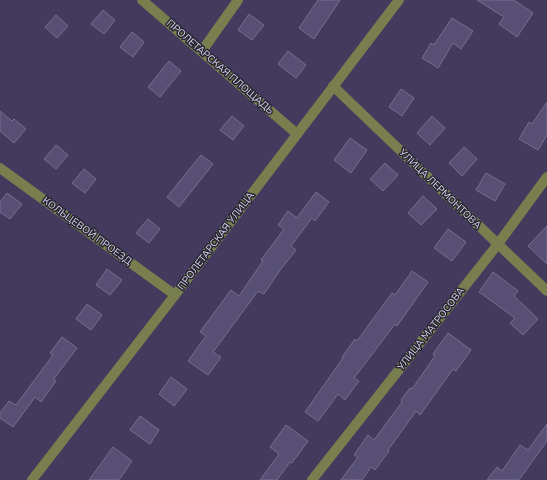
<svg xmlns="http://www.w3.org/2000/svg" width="547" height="480" viewBox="0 0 547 480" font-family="'Nunito Sans',sans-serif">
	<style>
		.building { fill: #585074; stroke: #756d93 }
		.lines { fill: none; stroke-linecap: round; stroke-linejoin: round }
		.minor { stroke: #787e4e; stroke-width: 10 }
		.labels { text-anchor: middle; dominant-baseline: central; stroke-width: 3; stroke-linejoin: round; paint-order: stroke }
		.street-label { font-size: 10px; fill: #dbd7ec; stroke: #282534 }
	</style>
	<rect width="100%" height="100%" fill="#433a5d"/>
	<g class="building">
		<path d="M 318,0 L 340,0 L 314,39 L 299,28 Z"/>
		<path d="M 477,0 L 514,0 L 533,13 L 517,37 L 499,24 L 504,17 Z"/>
		<path d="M 103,10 L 115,20 L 104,34 L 91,24 Z"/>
		<path d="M 249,14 L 264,25 L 252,40 L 238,30 Z"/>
		<path d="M 56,15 L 68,26 L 57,38 L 45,27 Z"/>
		<path d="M 452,18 L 473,31 L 461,49 L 453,43 L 438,68 L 422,58 L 431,43 L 434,45 Z"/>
		<path d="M 132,32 L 144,42 L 133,57 L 120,47 Z"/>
		<path d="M 288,51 L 306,65 L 296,78 L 278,64 Z"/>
		<path d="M 169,61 L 181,71 L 160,97 L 148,87 Z"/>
		<path d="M 401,89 L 414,98 L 402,116 L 389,107 Z"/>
		<path d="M 547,102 L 547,135 L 538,150 L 519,139 L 529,122 L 532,124 Z"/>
		<path d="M 0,111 L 12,121 L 14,119 L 26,129 L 14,143 L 0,131 Z"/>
		<path d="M 232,116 L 244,126 L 233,140 L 220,130 Z"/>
		<path d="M 432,116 L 445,128 L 430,145 L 417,133 Z"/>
		<path d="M 350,138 L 367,150 L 351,173 L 334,160 Z"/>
		<path d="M 56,145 L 68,155 L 56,169 L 44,159 Z"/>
		<path d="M 464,147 L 477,159 L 462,176 L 449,163 Z"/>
		<path d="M 201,155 L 213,164 L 179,207 L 167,197 Z"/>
		<path d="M 385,163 L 398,175 L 383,191 L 370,179 Z"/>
		<path d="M 84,169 L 96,179 L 85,193 L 72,183 Z"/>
		<path d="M 486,173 L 505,184 L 495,201 L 476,190 Z"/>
		<path d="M 316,192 L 329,202 L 315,221 L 312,218 L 291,246 L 296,250 L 278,273 L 264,294 L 258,291 L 213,352 L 221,357 L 208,375 L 188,361 L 206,336 L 200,332 L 231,290 L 239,296 L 263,261 L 261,260 L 284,229 L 278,225 L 288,211 L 297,218 Z"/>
		<path d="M 7,193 L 22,204 L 10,219 L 0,212 L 0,202 Z"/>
		<path d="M 423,196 L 437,209 L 421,225 L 408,213 Z"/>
		<path d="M 148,219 L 160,229 L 149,243 L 136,233 Z"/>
		<path d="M 547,226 L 547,264 L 528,246 Z"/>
		<path d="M 448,229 L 466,242 L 452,261 L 434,248 Z"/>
		<path d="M 107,269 L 122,280 L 110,295 L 96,285 Z"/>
		<path d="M 412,271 L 428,282 L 397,326 L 395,324 L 354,378 L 359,381 L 345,400 L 338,394 L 318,421 L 305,412 L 343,358 L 342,357 L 355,339 L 357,341 L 392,293 L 395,295 Z"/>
		<path d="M 493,272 L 518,291 L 514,296 L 538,319 L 523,335 L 510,323 L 515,318 L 479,292 Z"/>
		<path d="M 87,304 L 102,315 L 91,330 L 76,319 Z"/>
		<path d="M 448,333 L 471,350 L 456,371 L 453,369 L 420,415 L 416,411 L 388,450 L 389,451 L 375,470 L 371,467 L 362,480 L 341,480 L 358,457 L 354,455 L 368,435 L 374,440 L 402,402 L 401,400 L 410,388 L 412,389 L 435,356 L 433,354 Z"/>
		<path d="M 62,337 L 77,348 L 53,380 L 56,381 L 41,402 L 35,397 L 13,427 L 0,418 L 0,413 L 9,401 L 16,405 L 53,355 L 50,353 Z"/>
		<path d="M 171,377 L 187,389 L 174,406 L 159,394 Z"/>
		<path d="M 140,416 L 159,430 L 150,444 L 130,430 Z"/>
		<path d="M 547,424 L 547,441 L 519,480 L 487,480 L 497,467 L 502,471 L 520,445 L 528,450 Z"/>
		<path d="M 286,425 L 308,441 L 292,463 L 290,462 L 277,480 L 260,480 L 279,454 L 270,447 Z"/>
		<path d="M 113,447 L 132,461 L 119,480 L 89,480 Z"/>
	</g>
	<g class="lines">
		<g class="minor">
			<path d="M 142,0 L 297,134"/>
			<path d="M 202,51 L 238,0"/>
			<path d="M 333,86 L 547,291"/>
			<path d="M 0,168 L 175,295"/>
			<path d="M 32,480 L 175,295 L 399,0"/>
			<path d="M 312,480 L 498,244 L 547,177"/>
		</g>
	</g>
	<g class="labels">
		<g class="street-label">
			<text transform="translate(220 67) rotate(41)">ПРОЛЕТАРСКАЯ ПЛОЩАДЬ</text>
			<text transform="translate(440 189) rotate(44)">УЛИЦА ЛЕРМОНТОВА</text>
			<text transform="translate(87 231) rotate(36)">КОЛЬЦЕВОЙ ПРОЕЗД</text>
			<text transform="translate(216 241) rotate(-53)">ПРОЛЕТАРСКАЯ УЛИЦА</text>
			<text transform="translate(431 329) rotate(-52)">УЛИЦА МАТРОСОВА</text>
		</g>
	</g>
</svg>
